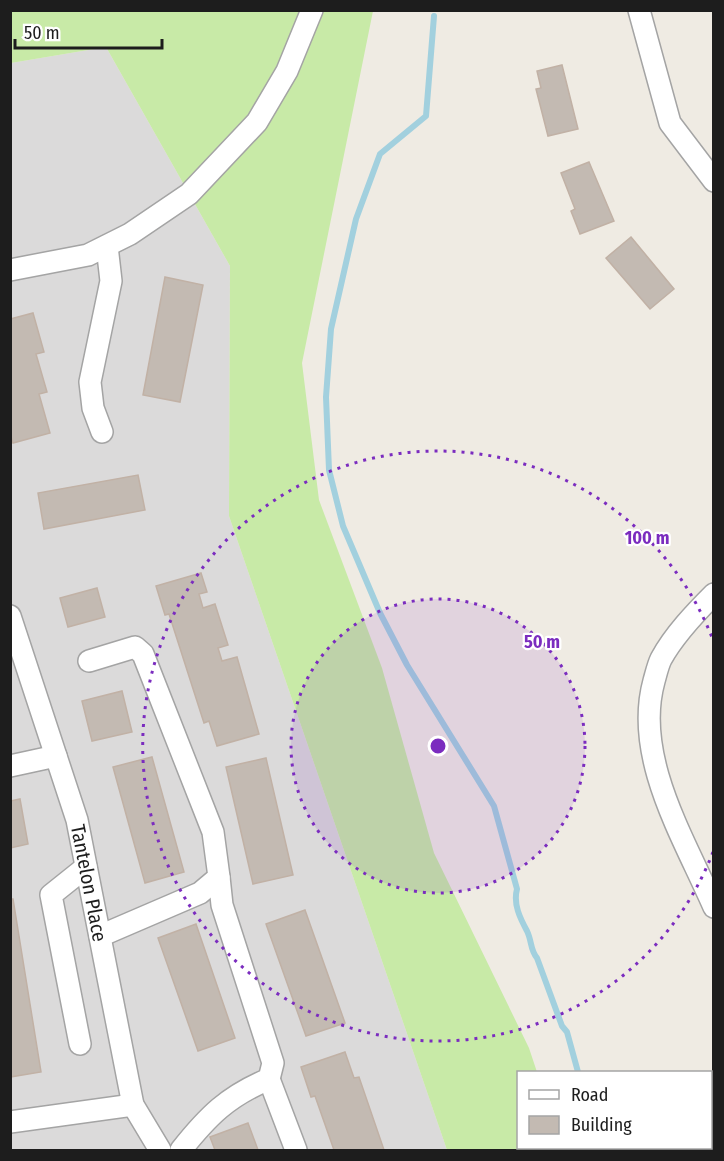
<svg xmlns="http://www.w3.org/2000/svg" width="724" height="1161" viewBox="0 0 724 1161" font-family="'Fira Sans Condensed',sans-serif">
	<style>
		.residential { fill: #dbdada }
		.grass { fill: #c8eaa7 }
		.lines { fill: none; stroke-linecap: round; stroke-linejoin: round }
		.stream { stroke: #a2d0de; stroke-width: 6 }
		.building { fill: #c3bab2; stroke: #c1b1a5; stroke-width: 1.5 }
		.minor-casing { stroke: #a4a4a4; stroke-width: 24 }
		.minor { stroke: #fff; stroke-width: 21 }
		.ring { fill: none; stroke: #7b2cbf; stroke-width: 3; stroke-dasharray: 3 6 }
		.labels { text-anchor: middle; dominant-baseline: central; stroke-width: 4.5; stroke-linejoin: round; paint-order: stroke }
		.street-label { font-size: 20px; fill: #1d1d1d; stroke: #fff }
		.centre { fill: #7b2cbf; stroke: #fff; stroke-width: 3 }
		.ring-label { font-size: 18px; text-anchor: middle; font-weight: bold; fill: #7b2cbf; stroke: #fff; stroke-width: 4.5; stroke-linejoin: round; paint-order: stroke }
	</style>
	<rect width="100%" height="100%" fill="#efebe3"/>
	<path class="residential" d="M 106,47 L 230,266 L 229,516 L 447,1150 L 11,1150 L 11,63 Z"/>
	<path class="grass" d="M 11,11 L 373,11 L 302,363 L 319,500 L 382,668 L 434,853 L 529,1048 L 537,1072 L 518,1072 L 518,1148 L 563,1148 L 564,1150 L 447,1150 L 229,516 L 230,266 L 106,47 L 11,63 Z"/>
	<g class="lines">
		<g class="stream">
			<path d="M 434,16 L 426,116 L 380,154 L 356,219 L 331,329 L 326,397 L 329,470 L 343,526 L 380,613 L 407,665 L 494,806 L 517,889 C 513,904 520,918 527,931 C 532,941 530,950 537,958 L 562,1026 L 567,1032 L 578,1072"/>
			<path d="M 592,1148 L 593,1150"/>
		</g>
	</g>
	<g class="building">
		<path d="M 562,65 L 578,129 L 548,136 L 536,89 L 541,88 L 537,71 Z"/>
		<path d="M 589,162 L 614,221 L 580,234 L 571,211 L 575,209 L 561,173 Z"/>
		<path d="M 631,237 L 674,289 L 650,309 L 606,258 Z"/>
		<path d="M 165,277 L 203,285 L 180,402 L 143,395 Z"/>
		<path d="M 33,313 L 44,352 L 36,354 L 47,392 L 39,394 L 50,433 L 13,443 L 10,434 L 10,319 Z"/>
		<path d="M 138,475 L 145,510 L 44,529 L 38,493 Z"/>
		<path d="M 201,573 L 207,592 L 199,594 L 203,608 L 215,604 L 228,645 L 218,648 L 222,661 L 237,657 L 259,734 L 217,746 L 209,721 L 204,723 L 169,614 L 165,615 L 156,586 Z"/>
		<path d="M 97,588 L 105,617 L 68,627 L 60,598 Z"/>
		<path d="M 122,691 L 132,732 L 92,741 L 82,701 Z"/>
		<path d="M 152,757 L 184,872 L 145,883 L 113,767 Z"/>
		<path d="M 266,758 L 293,875 L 253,884 L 226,767 Z"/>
		<path d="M 20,799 L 28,844 L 10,848 L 10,801 Z"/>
		<path d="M 10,899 L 13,899 L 41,1072 L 10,1077 Z"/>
		<path d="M 305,910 L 345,1023 L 306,1036 L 266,924 Z"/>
		<path d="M 196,924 L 235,1038 L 198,1051 L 158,938 Z"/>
		<path d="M 345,1052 L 354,1078 L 359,1077 L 384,1150 L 334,1150 L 315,1096 L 311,1097 L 301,1067 Z"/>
		<path d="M 248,1123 L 258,1150 L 215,1150 L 210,1137 Z"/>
	</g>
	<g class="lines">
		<g class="minor-casing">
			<g id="minor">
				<path d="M 639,10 L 670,123 L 714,181"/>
				<path d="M 10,270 L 88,255 L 130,234 L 189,194 L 257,122 L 287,71 L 312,10"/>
				<path d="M 102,432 L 93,408 L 90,382 L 111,281 L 107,246"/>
				<path d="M 714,594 C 695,613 674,635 661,659 C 658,665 656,674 654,681 C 633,757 684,838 714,907"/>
				<path d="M 10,616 L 77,820 L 133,1105 L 160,1150"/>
				<path d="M 89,661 L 135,647 L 143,654 L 213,832 L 219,877 L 200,893 L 100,936"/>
				<path d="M 10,766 L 56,756"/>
				<path d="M 80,1044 L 51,895 L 86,867"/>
				<path d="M 269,1079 L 296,1150"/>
				<path d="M 10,1122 L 133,1105"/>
				<path d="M 181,1150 C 208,1116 228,1096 269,1079 L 273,1063 L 222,905 L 219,877"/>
			</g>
		</g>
		<use href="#minor" class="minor"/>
	</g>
	<circle cx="438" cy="746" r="147" fill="#7b2cbf" fill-opacity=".12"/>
	<g class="ring">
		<circle cx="438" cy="746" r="147"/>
		<path d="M713 852A295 295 0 1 1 713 640"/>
	</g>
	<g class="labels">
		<g class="street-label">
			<text transform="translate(89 883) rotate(79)">Tantelon Place</text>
		</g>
	</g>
	<circle cx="438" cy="746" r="9" class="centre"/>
	<g class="ring-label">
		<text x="647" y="544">100 m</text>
		<text x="542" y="648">50 m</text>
	</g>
	<rect width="724" height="1161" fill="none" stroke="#1d1d1d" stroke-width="24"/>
	<rect x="517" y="1071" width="195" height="78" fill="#ffffff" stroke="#a5a5a5" stroke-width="1.5"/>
	<rect x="529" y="1090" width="30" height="9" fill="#ffffff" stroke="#a5a5a5" stroke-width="1.5"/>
	<text x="571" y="1101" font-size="18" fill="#1d1d1d">Road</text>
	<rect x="529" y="1116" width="30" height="18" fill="#c3bab2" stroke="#a5a5a5" stroke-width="1.5"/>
	<text x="571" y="1131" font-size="18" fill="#1d1d1d">Building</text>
	<path d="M15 39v9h147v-9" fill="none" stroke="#1d1d1d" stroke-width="3"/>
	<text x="24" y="39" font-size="18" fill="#1d1d1d" stroke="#ffffff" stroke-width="4.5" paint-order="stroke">50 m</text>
</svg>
